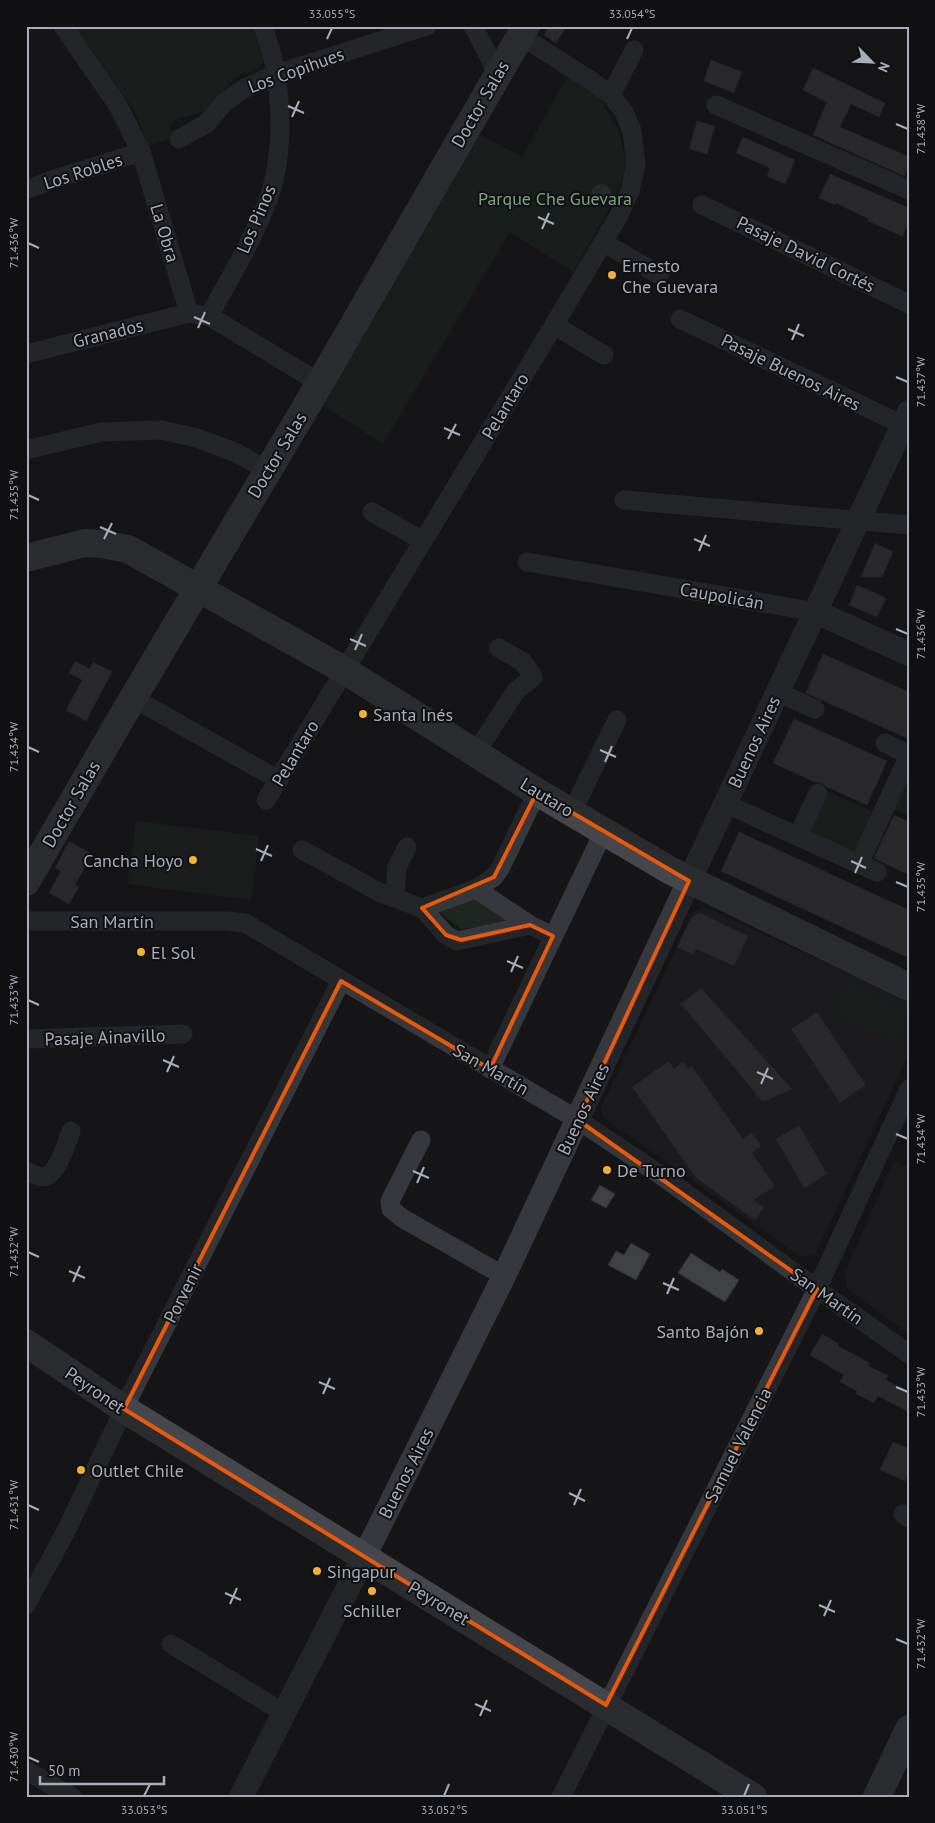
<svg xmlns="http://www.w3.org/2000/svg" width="935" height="1823" viewBox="0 0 935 1823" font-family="'PT Sans',sans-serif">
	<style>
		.built { fill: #222225 }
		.green { fill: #1e261f }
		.building { fill: #404145; stroke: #303034 }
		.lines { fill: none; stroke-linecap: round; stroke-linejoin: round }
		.minor { stroke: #37383d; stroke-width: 19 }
		.tertiary { stroke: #37383d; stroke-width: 24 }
		.secondary { stroke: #45474d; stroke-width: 28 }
		.marked { fill: none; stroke: #e8590c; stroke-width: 4; stroke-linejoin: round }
		.ticks { fill: none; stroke: #a8adb8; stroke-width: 2 }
		.poi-dot { fill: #f2b134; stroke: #111113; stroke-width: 2 }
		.labels { text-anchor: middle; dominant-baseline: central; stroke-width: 4; stroke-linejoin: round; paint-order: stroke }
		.street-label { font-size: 18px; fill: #a8adb8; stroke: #111113 }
		.park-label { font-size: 18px; fill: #7fa381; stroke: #111113 }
		.poi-label { font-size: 18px; fill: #a8adb8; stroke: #111113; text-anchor: start }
		.neatline { fill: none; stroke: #a8adb8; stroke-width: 2 }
		.ticks-label { font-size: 12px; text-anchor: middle; fill: #a8adb8 }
	</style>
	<rect width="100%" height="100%" fill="#161618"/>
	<g class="built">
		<path d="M 705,907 L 909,1001 L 909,1053 L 815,1255 L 801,1257 L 603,1117 L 601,1108 L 694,911 Z"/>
		<path d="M 894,1161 L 909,1168 L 909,1334 L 847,1288 L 845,1272 Z"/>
	</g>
	<g class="green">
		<path d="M 74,26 L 254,26 L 263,61 L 259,68 L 234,78 L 209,110 L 173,120 L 170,126 L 174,138 L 148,146 L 135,111 Z"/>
		<path d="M 567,77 L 598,95 L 619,131 L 627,167 L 613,202 L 573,272 L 510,232 L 383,444 L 321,404 L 479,134 L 522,157 Z"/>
		<path d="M 909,775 L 909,816 L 893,809 Z"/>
		<path d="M 823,789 L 873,812 L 853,855 L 804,833 Z"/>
		<path d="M 136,821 L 259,836 L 251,900 L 128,884 Z"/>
		<path d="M 472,897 L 511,923 L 461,929 L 438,911 Z"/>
		<path d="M 849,983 L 909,1012 L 895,1042 L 835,1013 Z"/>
	</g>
	<g class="building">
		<path d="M 549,26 L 567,26 L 556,43 L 544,35 Z"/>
		<path d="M 711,60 L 742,72 L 734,93 L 704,81 Z"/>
		<path d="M 813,68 L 885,103 L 879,117 L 851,104 L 840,127 L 909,157 L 909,165 L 904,176 L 813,135 L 827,102 L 803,90 Z"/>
		<path d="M 697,121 L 715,126 L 707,154 L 689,149 Z"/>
		<path d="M 743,137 L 795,160 L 785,184 L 767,176 L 770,168 L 736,153 Z"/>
		<path d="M 830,174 L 909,208 L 909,222 L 902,236 L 868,221 L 869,219 L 836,203 L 835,205 L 819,198 Z"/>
		<circle cx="601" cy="194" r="10"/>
		<path d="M 875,543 L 893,552 L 882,577 L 861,577 Z"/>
		<path d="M 857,585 L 886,598 L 877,617 L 849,605 Z"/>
		<path d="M 823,654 L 909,692 L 909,739 L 806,693 Z"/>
		<path d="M 75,661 L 90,669 L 93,662 L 112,672 L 86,721 L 66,710 L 82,680 L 69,673 Z"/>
		<path d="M 794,719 L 887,761 L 867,805 L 827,787 L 822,783 L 812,781 L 773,763 Z"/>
		<path d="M 894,815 L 909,822 L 909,875 L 874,858 Z"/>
		<path d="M 739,832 L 909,910 L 909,958 L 721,871 Z"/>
		<path d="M 69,841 L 92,854 L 75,885 L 79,887 L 69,904 L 49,893 L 61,871 L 55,868 Z"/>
		<path d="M 700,913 L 748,936 L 734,966 L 696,949 L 693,955 L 677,947 L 692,917 Z"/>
		<path d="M 701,988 L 792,1089 L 763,1102 L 681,1004 Z"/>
		<path d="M 817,1012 L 866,1085 L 840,1103 L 791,1029 Z"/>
		<path d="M 669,1061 L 674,1069 L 683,1062 L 688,1069 L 692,1066 L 743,1139 L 752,1133 L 761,1146 L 752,1153 L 775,1186 L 754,1200 L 764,1207 L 755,1220 L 696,1178 L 632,1087 Z"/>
		<path d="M 799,1125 L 827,1174 L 804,1188 L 776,1139 Z"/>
		<path d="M 600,1185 L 615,1194 L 606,1208 L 591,1200 Z"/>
		<path d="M 631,1243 L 650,1254 L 636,1280 L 608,1265 L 616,1251 L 624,1255 Z"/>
		<path d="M 691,1253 L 720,1272 L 722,1269 L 739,1280 L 725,1302 L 678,1273 Z"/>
		<path d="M 822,1334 L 839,1344 L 838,1346 L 870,1363 L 869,1366 L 888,1376 L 886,1380 L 909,1392 L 909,1412 L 878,1396 L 874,1403 L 856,1394 L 857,1391 L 840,1382 L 844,1375 L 810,1355 Z"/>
		<path d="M 893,1442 L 909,1449 L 909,1474 L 905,1481 L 880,1470 Z"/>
	</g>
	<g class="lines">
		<g class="minor">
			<path d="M 63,26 L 119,107 L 141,152 L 189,313 L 209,316 L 320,383"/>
			<path d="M 473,26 L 498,74"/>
			<path d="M 611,95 L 634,50"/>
			<path d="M 716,105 L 909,190"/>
			<path d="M 179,139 L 206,124 L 224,103 L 243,89 L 276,74 L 427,26"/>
			<path d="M 26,190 L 52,180 L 141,152"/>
			<path d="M 702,205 L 909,304"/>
			<path d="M 603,242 L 659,275"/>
			<path d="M 209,316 C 230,278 253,240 268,200 C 282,161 282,115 276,74 C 274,58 268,42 263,26"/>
			<path d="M 680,319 L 903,425"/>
			<path d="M 554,325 L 604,355"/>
			<path d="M 26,354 L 189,313"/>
			<path d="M 26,450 L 101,432 L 162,430 L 197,438 L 237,453 L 268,471"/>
			<path d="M 624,500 L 909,525"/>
			<path d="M 372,512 L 423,541"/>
			<path d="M 527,562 L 816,612"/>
			<path d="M 777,692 L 815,709"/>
			<path d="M 133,698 L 279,780"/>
			<path d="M 885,743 L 909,755"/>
			<path d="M 476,752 L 516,691 L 533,677 L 523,662 L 499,648"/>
			<path d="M 266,800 L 554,325 L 618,217 L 630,191 L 636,165 L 632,131 L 624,112 L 611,95 L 593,82 L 521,36"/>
			<path d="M 726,804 L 877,872"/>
			<path d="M 572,812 L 617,720"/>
			<path d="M 798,836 L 818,793"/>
			<path d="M 302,850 L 381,893 L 422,908 L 476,889 L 494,877 L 501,867 L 537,792"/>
			<path d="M 859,864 L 909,755"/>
			<path d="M 476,889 L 530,925"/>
			<path d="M 395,897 L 397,867 L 407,847"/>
			<path d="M 422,908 L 446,935 L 457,941 L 530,925 L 553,936"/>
			<path d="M 26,921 L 226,921 L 245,923 L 578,1120 L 662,1176 L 817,1289 L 909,1354"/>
			<path d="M 26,1039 L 183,1034"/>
			<path d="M 490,1069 L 603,833"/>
			<path d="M 421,1140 L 390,1201 L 391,1209 L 402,1218 L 504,1276"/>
			<path d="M 26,1171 C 31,1173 36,1176 42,1177 C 57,1177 66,1144 71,1131"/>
			<path d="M 903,1514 L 909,1518"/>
			<path d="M 26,1605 L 66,1531 L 134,1388 L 341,981"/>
			<path d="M 171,1644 L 284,1713"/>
			<path d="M 26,1770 L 72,1797"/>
			<path d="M 561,1797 L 817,1289 L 909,1089"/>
		</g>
		<g class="tertiary">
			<path d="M 816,612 L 909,654"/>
			<path d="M 241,1797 L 371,1543 L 504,1276 L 909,412"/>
		</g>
		<g class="secondary">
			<path d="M 26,558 L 85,543 L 102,544 L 128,549 L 344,670 L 537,792 L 671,871 L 909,987"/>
			<path d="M 26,882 L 133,698 L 320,383 L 526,26"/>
			<path d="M 26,1343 L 124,1409 L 753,1797"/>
			<path d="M 877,1797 L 909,1729"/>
		</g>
	</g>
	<path d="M0 0H935V1823H0ZM 537,792 L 689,881 L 578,1120 L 817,1289 L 606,1705 L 124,1409 L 341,981 L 490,1069 L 553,936 L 530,925 L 461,940 L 446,935 L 422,908 L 494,877 Z" fill="#161618" fill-opacity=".55" fill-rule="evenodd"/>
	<path class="marked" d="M 537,792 L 689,881 L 578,1120 L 817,1289 L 606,1705 L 124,1409 L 341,981 L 490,1069 L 553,936 L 530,925 L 461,940 L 446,935 L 422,908 L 494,877 Z"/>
	<path class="ticks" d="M 327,39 L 332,28M 627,39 L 632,28M 288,106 L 304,113M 292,117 L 299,101M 896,124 L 908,129M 538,217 L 554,224M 542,229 L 549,213M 28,243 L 39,248M 194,317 L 210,324M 198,328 L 205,312M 788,329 L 804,336M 792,340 L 799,324M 896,377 L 908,382M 444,428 L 460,435M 448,439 L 456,424M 28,495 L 39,500M 100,527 L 116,534M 104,539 L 112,523M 694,539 L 710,546M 699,551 L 706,535M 896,629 L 908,634M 350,639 L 366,646M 355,650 L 362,634M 28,747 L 39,752M 600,750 L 616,757M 605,762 L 612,746M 256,849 L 272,856M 261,861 L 268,845M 851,861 L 866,868M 855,873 L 862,857M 896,882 L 908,887M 507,961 L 523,968M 511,972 L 518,956M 28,1000 L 39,1005M 163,1060 L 179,1067M 167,1072 L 174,1056M 757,1072 L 773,1079M 761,1084 L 768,1068M 896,1134 L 908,1139M 413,1171 L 429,1178M 417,1183 L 424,1167M 28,1252 L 39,1257M 69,1271 L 85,1278M 73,1282 L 80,1266M 663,1283 L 679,1290M 667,1294 L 674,1278M 319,1382 L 335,1389M 896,1387 L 908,1392M 323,1394 L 330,1378M 569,1493 L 585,1501M 28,1505 L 39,1510M 574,1505 L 581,1489M 225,1593 L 241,1600M 230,1604 L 237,1588M 819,1605 L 835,1612M 824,1616 L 831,1600M 896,1639 L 908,1644M 475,1704 L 491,1711M 480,1716 L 487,1700M 28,1757 L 39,1762M 144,1796 L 150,1784M 444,1796 L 449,1784M 744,1796 L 749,1784"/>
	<g class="poi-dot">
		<circle cx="612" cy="275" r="5"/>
		<circle cx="363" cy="714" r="5"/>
		<circle cx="193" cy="860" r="5"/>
		<circle cx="141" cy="952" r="5"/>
		<circle cx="607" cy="1170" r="5"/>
		<circle cx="759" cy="1331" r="5"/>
		<circle cx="81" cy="1470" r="5"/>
		<circle cx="317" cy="1571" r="5"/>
		<circle cx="372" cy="1591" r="5"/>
	</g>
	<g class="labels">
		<g class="street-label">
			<text transform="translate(296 70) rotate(-20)">Los Copihues</text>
			<text transform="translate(480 104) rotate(-60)">Doctor Salas</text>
			<text transform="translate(83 171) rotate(-18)">Los Robles</text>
			<text transform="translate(256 219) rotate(-67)">Los Pinos</text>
			<text transform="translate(165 233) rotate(73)">La Obra</text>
			<text transform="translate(806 254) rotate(26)">Pasaje David Cortés</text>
			<text transform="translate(108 333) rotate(-14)">Granados</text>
			<text transform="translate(791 372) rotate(26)">Pasaje Buenos Aires</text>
			<text transform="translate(505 406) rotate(-59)">Pelantaro</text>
			<text transform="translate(277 455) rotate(-59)">Doctor Salas</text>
			<text transform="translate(722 596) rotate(10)">Caupolicán</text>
			<text transform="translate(754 742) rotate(-65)">Buenos Aires</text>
			<text transform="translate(295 753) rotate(-59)">Pelantaro</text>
			<text transform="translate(547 797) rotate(31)">Lautaro</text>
			<text transform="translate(71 804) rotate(-60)">Doctor Salas</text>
			<text x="112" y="921">San Martín</text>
			<text transform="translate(105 1037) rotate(-2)">Pasaje Ainavillo</text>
			<text transform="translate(491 1069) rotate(30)">San Martín</text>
			<text transform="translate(583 1109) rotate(-65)">Buenos Aires</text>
			<text transform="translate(183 1293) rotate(-63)">Porvenir</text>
			<text transform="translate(827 1296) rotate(35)">San Martín</text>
			<text transform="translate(95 1390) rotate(34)">Peyronet</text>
			<text transform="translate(738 1445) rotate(-63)">Samuel Valencia</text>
			<text transform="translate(406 1473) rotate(-63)">Buenos Aires</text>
			<text transform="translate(439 1603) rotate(31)">Peyronet</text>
		</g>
		<g class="park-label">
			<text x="555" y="198">Parque Che Guevara</text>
		</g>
		<g class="poi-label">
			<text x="622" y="265">Ernesto<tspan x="622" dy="21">Che Guevara</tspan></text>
			<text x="373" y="714">Santa Inés</text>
			<text x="183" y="860" text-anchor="end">Cancha Hoyo</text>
			<text x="151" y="952">El Sol</text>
			<text x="617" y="1170">De Turno</text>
			<text x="749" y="1331" text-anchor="end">Santo Bajón</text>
			<text x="91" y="1470">Outlet Chile</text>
			<text x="327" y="1571">Singapur</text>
			<text x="372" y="1610" text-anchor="middle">Schiller</text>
		</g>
	</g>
	<rect width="935" height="1823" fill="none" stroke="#111113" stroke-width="55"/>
	<g transform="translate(872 62) rotate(114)" stroke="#111113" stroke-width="4" paint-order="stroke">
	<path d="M0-4L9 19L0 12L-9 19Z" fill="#a8adb8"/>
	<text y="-8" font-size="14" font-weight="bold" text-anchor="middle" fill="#a8adb8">N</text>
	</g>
	<path d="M40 1776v8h124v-8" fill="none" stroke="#a8adb8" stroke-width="2.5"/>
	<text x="48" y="1776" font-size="15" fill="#a8adb8" stroke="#111113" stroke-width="4" paint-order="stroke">50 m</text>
	<rect x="28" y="28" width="880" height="1768" class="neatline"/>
	<g class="ticks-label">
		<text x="332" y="18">33.055°S</text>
		<text x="632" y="18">33.054°S</text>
		<text transform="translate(921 129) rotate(-90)" y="4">71.438°W</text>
		<text transform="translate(14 243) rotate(-90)" y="4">71.436°W</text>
		<text transform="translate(921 382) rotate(-90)" y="4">71.437°W</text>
		<text transform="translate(14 495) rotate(-90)" y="4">71.435°W</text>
		<text transform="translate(921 634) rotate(-90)" y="4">71.436°W</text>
		<text transform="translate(14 747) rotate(-90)" y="4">71.434°W</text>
		<text transform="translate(921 887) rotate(-90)" y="4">71.435°W</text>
		<text transform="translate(14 1000) rotate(-90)" y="4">71.433°W</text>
		<text transform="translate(921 1139) rotate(-90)" y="4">71.434°W</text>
		<text transform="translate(14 1252) rotate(-90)" y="4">71.432°W</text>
		<text transform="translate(921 1392) rotate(-90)" y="4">71.433°W</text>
		<text transform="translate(14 1505) rotate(-90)" y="4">71.431°W</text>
		<text transform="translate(921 1644) rotate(-90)" y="4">71.432°W</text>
		<text transform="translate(14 1757) rotate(-90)" y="4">71.430°W</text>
		<text x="144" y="1814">33.053°S</text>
		<text x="444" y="1814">33.052°S</text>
		<text x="744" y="1814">33.051°S</text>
	</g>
</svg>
